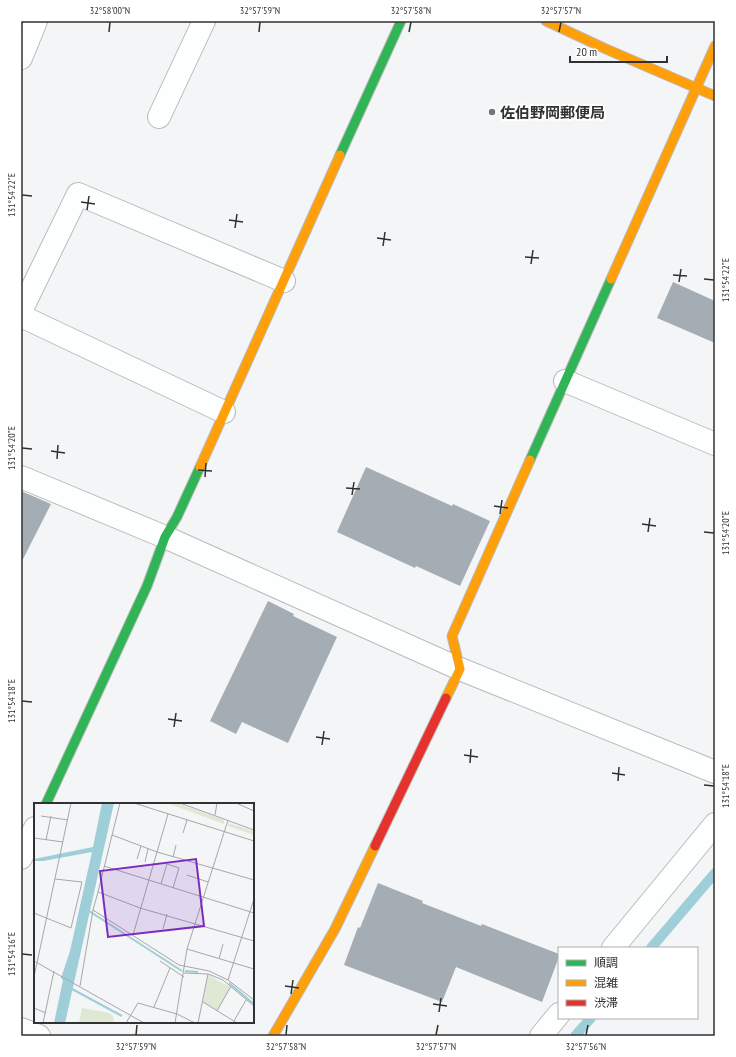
<svg xmlns="http://www.w3.org/2000/svg" width="736" height="1057" viewBox="0 0 736 1057" font-family="'PT Sans Narrow','Noto Sans JP',sans-serif">
	<style>
		.lines { fill: none; stroke-linecap: round; stroke-linejoin: round }
		.stream { stroke: #9eced8; stroke-width: 10 }
		.building { fill: #a4adb4 }
		.street-casing { stroke: #babbbd; stroke-width: 24 }
		.fast-casing { stroke: #babbbd; stroke-width: 11 }
		.slow-casing { stroke: #babbbd; stroke-width: 11 }
		.jam-casing { stroke: #babbbd; stroke-width: 11 }
		.street { stroke: #fdfefe; stroke-width: 22 }
		.fast { stroke: #30b455; stroke-width: 9 }
		.slow { stroke: #ff9f0a; stroke-width: 9 }
		.jam { stroke: #e5322d; stroke-width: 9 }
		.ticks { fill: none; stroke: #303132; stroke-width: 1.5 }
		.poi-dot { fill: #747677; stroke: #fff; stroke-width: 1.5 }
		.labels { text-anchor: middle; dominant-baseline: central; stroke-width: 4; stroke-linejoin: round; paint-order: stroke }
		.poi-label { font-size: 15px; font-weight: bold; fill: #303132; stroke: #fff; text-anchor: start }
		.inset-river { fill: none; stroke: #9eced8; stroke-width: 2 }
		.inset-road { fill: none; stroke: #a5a7a8; stroke-width: 1 }
		.view { fill: #7b2cbf; fill-opacity: 0.15; stroke: #7b2cbf; stroke-width: 2 }
		.inset-edge { fill: none; stroke: #303132; stroke-width: 2 }
		.neatline { fill: none; stroke: #303132; stroke-width: 1.5 }
		.ticks-label { font-size: 10px; text-anchor: middle; fill: #303132 }
	</style>
	<rect width="100%" height="100%" fill="#f3f5f7"/>
	<g class="lines">
		<g class="stream">
			<path d="M 651,948 L 715,873"/>
			<path d="M 575,1036 L 591,1018"/>
		</g>
	</g>
	<g class="building">
		<path d="M 673,282 L 715,301 L 715,343 L 657,318 Z"/>
		<path d="M 366,467 L 452,506 L 453,504 L 490,521 L 460,586 L 416,566 L 415,568 L 337,532 Z"/>
		<path d="M 21,491 L 51,504 L 21,563 Z"/>
		<path d="M 268,601 L 294,614 L 293,616 L 337,637 L 288,743 L 242,722 L 236,734 L 210,721 Z"/>
		<path d="M 378,883 L 423,901 L 422,903 L 481,926 L 482,924 L 559,954 L 559,957 L 542,1002 L 456,967 L 442,1002 L 344,965 L 358,927 L 360,928 Z"/>
	</g>
	<g class="lines">
		<g class="street-casing">
			<g id="street">
				<path d="M 21,58 L 36,21"/>
				<path d="M 159,117 L 204,21"/>
				<path d="M 21,311 L 78,194 L 284,281"/>
				<path d="M 21,316 L 224,412"/>
				<path d="M 565,381 L 715,444"/>
				<path d="M 21,477 L 165,537 L 460,669 L 715,772"/>
				<path d="M 21,858 L 35,828"/>
				<path d="M 613,948 L 715,824"/>
				<path d="M 21,1029 L 39,1036"/>
				<path d="M 541,1036 L 559,1014"/>
			</g>
		</g>
		<g class="fast-casing">
			<g id="fast">
				<path d="M 340,155 L 401,21"/>
				<path d="M 530,460 L 611,279"/>
				<path d="M 46,804 L 147,586 L 165,537 L 177,517 L 200,467"/>
			</g>
		</g>
		<g class="slow-casing">
			<g id="slow">
				<path d="M 546,21 L 606,49 L 715,96"/>
				<path d="M 611,279 L 715,46"/>
				<path d="M 200,467 L 340,155"/>
				<path d="M 446,698 L 460,669 L 452,636 L 530,460"/>
				<path d="M 273,1036 L 335,929 L 375,846"/>
			</g>
		</g>
		<g class="jam-casing">
			<path id="jam" d="M 375,846 L 446,698"/>
		</g>
		<use href="#street" class="street"/>
		<use href="#fast" class="fast"/>
		<use href="#slow" class="slow"/>
		<use href="#jam" class="jam"/>
	</g>
	<path class="ticks" d="M 109,32 L 110,22M 259,32 L 260,22M 409,32 L 411,22M 559,32 L 561,22M 22,195 L 32,196M 81,202 L 95,204M 87,210 L 89,196M 229,220 L 243,222M 235,228 L 237,214M 377,238 L 391,240M 383,246 L 385,232M 525,257 L 539,258M 531,264 L 533,250M 673,275 L 687,276M 704,279 L 714,280M 679,282 L 681,269M 22,448 L 32,449M 51,451 L 65,453M 57,459 L 58,445M 198,470 L 212,471M 205,477 L 206,463M 346,488 L 360,489M 352,495 L 354,482M 494,506 L 508,508M 500,514 L 502,500M 642,524 L 656,526M 648,532 L 650,518M 704,532 L 714,533M 22,701 L 32,702M 168,719 L 182,721M 174,727 L 176,713M 316,737 L 330,739M 322,745 L 324,731M 464,755 L 478,757M 470,763 L 471,749M 612,773 L 625,775M 618,781 L 619,767M 704,785 L 714,786M 22,954 L 32,955M 285,986 L 299,988M 291,994 L 293,980M 433,1004 L 447,1006M 439,1012 L 441,998M 136,1035 L 137,1025M 286,1035 L 287,1025M 436,1035 L 438,1025M 586,1035 L 588,1025"/>
	<circle class="poi-dot" cx="492" cy="112" r="4"/>
	<g class="labels">
		<g class="poi-label">
			<text x="500" y="112">佐伯野岡郵便局</text>
		</g>
	</g>
	<g transform="translate(34 803)">
		<rect width="220" height="220" fill="#f3f5f7"/>
		<path d="M 133,0 L 143,0 L 190,17 L 190,21 ZM 194,20 L 220,28 L 220,32 L 194,23 ZM 174,172 L 196,184 L 183,208 L 169,199 ZM 48,205 L 75,210 L 79,213 L 80,220 L 45,220 Z" fill="#dee8d3"/>
		<path d="M 68,0 L 80,0 L 31,220 L 20,220 L 29,177 L 27,175 L 36,148 L 58,49 L 9,58 L 0,58 L 0,56 L 59,44 Z" fill="#9eced8"/>
		<path class="inset-river" d="M 55,108 L 148,168M 151,168 L 164,169M 195,180 L 220,201M 38,186 L 88,213"/>
		<path class="inset-road" d="M 86,0 L 64,89 L 106,105 L 220,138M 100,0 L 220,38M 146,0 L 220,27M 202,0 L 220,8M 181,12 L 183,0M 7,13 L 34,17M 149,30 L 153,17M 78,32 L 123,49 L 220,77M 0,35 L 29,39M 12,37 L 17,13M 139,54 L 142,42M 103,56 L 107,43M 111,59 L 114,46M 70,63 L 220,110M 153,72 L 174,79M 127,81 L 133,61 L 145,65 L 139,85M 64,89 L 59,107 L 145,162 L 175,168 L 194,177 L 220,197M 0,110 L 37,125 L 48,79 L 21,76M 129,126 L 133,111M 99,132 L 134,11M 153,146 L 220,166M 185,156 L 189,141M 0,158 L 110,220M 126,158 L 150,174M 150,170 L 174,171 L 189,177 L 220,203M 0,174 L 37,0M 194,177 L 220,96M 46,183 L 59,107M 169,199 L 203,220M 120,204 L 136,165M 0,205 L 12,210M 183,208 L 197,183M 200,218 L 212,197M 9,220 L 20,168M 92,220 L 104,200 L 143,211 L 161,220M 141,220 L 153,146 L 194,17M 164,220 L 174,171"/>
		<path class="view" d="M 162,56 L 170,123 L 74,134 L 66,68 Z"/>
		<rect width="220" height="220" class="inset-edge"/>
	</g>
	<rect width="736" height="1057" fill="none" stroke="#ffffff" stroke-width="44"/>
	<rect x="558" y="947" width="140" height="72" fill="#ffffff" stroke="#acadad"/>
	<rect x="566" y="960" width="20" height="6" fill="#30b455" stroke="#acadad"/>
	<text x="594" y="967" font-size="12" fill="#303132">順調</text>
	<rect x="566" y="980" width="20" height="6" fill="#ff9f0a" stroke="#acadad"/>
	<text x="594" y="987" font-size="12" fill="#303132">混雑</text>
	<rect x="566" y="1000" width="20" height="6" fill="#e5322d" stroke="#acadad"/>
	<text x="594" y="1007" font-size="12" fill="#303132">渋滞</text>
	<path d="M570 56v6h97v-6" fill="none" stroke="#303132" stroke-width="2"/>
	<text x="576" y="56" font-size="12" fill="#303132" stroke="#ffffff" stroke-width="3" paint-order="stroke">20 m</text>
	<rect x="22" y="22" width="692" height="1013" class="neatline"/>
	<g class="ticks-label">
		<text x="110" y="14">32°58'00"N</text>
		<text x="260" y="14">32°57'59"N</text>
		<text x="411" y="14">32°57'58"N</text>
		<text x="561" y="14">32°57'57"N</text>
		<text transform="translate(11 195) rotate(-90)" y="4">131°54'22"E</text>
		<text transform="translate(725 280) rotate(-90)" y="4">131°54'22"E</text>
		<text transform="translate(11 448) rotate(-90)" y="4">131°54'20"E</text>
		<text transform="translate(725 533) rotate(-90)" y="4">131°54'20"E</text>
		<text transform="translate(11 701) rotate(-90)" y="4">131°54'18"E</text>
		<text transform="translate(725 786) rotate(-90)" y="4">131°54'18"E</text>
		<text transform="translate(11 954) rotate(-90)" y="4">131°54'16"E</text>
		<text x="136" y="1050">32°57'59"N</text>
		<text x="286" y="1050">32°57'58"N</text>
		<text x="436" y="1050">32°57'57"N</text>
		<text x="586" y="1050">32°57'56"N</text>
	</g>
</svg>
